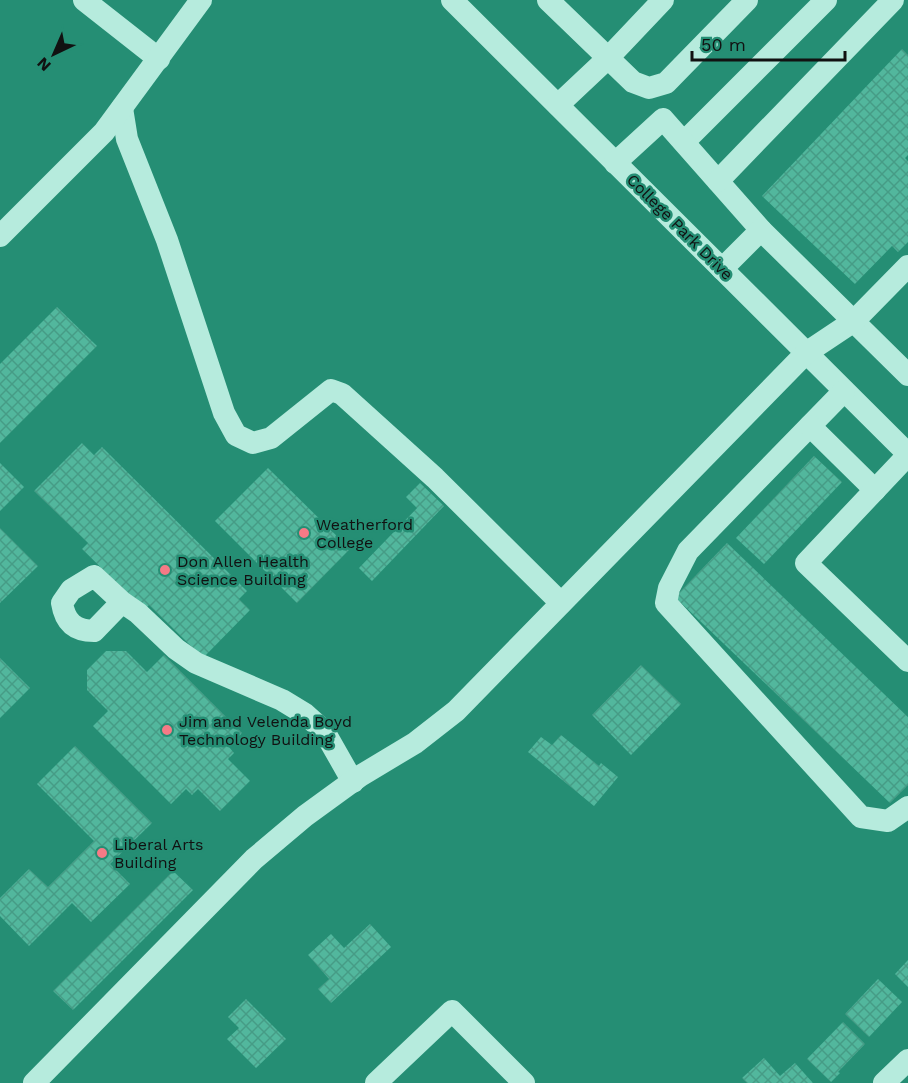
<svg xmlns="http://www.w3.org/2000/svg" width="908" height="1083" viewBox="0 0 908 1083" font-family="'Work Sans',sans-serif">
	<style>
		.building { fill: url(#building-cross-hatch) }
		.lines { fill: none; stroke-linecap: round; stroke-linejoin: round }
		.minor { stroke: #b6ebdd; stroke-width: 22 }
		.poi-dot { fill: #f57a86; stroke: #258e74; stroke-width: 2 }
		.labels { text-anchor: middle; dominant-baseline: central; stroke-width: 5; stroke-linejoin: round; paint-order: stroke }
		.street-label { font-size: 16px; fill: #111; stroke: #258e74 }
		.poi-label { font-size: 16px; fill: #111; stroke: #258e74; text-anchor: start }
	</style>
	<defs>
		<pattern id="building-cross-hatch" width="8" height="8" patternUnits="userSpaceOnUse" patternTransform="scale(1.5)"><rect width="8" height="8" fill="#52b79d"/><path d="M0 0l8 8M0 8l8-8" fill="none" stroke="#469c86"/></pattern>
	</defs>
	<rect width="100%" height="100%" fill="#258e74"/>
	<g class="building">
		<path d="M 902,49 L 908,55 L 908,155 L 905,158 L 908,161 L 908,242 L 898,252 L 892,246 L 855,284 L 762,196 Z"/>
		<path d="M 57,307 L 97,346 L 0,443 L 0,364 Z"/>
		<path d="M 82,443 L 94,455 L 102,447 L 247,591 L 239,599 L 250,610 L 203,658 L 149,605 L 144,610 L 82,549 L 88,543 L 34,491 Z"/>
		<path d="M 814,456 L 842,482 L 764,564 L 736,538 Z"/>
		<path d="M 0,463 L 24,487 L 0,511 Z"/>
		<path d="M 268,468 L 350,549 L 297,603 L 215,521 Z"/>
		<path d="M 420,483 L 444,506 L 372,581 L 359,568 L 417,508 L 406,497 Z"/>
		<path d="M 0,528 L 38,566 L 0,603 Z"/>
		<path d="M 727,543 L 908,717 L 908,785 L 890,803 L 675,597 Z"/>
		<path d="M 106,651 L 126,651 L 147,672 L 164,655 L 242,733 L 229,747 L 234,753 L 228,759 L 250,781 L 220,811 L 198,789 L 192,795 L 186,789 L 171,804 L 93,726 L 108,711 L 87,690 L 87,670 Z"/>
		<path d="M 0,658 L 30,688 L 0,718 Z"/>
		<path d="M 641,665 L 681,704 L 631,755 L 592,715 Z"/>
		<path d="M 561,735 L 599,766 L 601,763 L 618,777 L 594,806 L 528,752 L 541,737 L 552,745 Z"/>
		<path d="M 75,746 L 152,823 L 110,864 L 130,884 L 91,922 L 72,903 L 29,946 L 0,916 L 0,898 L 29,869 L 48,887 L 94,841 L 37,784 Z"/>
		<path d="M 173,871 L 193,890 L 73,1010 L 53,991 Z"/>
		<path d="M 370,924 L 391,947 L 331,1003 L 318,989 L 329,979 L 308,955 L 331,934 L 344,948 Z"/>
		<path d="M 908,960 L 908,987 L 895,974 Z"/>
		<path d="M 878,979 L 902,1002 L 869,1037 L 845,1014 Z"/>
		<path d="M 246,999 L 286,1039 L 256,1068 L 227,1039 L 239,1028 L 228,1017 Z"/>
		<path d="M 843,1022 L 865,1044 L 838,1072 L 840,1073 L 831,1082 L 807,1059 Z"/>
		<path d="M 764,1058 L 780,1076 L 795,1063 L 813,1083 L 747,1083 L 742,1078 Z"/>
	</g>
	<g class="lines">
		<g class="minor">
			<path d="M 84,0 L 159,59"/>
			<path d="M 452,0 L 908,454"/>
			<path d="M 548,0 L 633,82 L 649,88 L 666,83 L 747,0"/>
			<path d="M 558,105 L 608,58 L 663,0"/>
			<path d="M 122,108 L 127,139 L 167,240 L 224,413 L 236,435 L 253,443 L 271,438 L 331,390 L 342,394 L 435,478 L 561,603"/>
			<path d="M 684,142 L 826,0"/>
			<path d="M 615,163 L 663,119 L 761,230"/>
			<path d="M 718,181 L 893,0"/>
			<path d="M 0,236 L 104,132 L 201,0"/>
			<path d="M 722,269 L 761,230 L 908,375"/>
			<path d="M 844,391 L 688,551 L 669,588 L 666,603 L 861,817 L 888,821 L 908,807"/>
			<path d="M 810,426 L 875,490"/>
			<path d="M 908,455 L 806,563 L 908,661"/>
			<path d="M 122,602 L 94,631 C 75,631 65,622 62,603 L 71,590 L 94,576 L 122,602 L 138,613 L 176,649 L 196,663 L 282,700 L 305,714 L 324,731 L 353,782"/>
			<path d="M 34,1083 L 254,859 L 305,816 L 360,776 L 415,743 L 456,711 L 806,353 L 854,321 L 908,266"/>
			<path d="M 376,1083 L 452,1011 L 524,1083"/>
			<path d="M 884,1083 L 908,1060"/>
		</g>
	</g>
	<g class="poi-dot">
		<circle cx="304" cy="533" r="6"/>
		<circle cx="165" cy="570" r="6"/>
		<circle cx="167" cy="730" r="6"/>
		<circle cx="102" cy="853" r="6"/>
	</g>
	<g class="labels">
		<g class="street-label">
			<text transform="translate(680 227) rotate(45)">College Park Drive</text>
		</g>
		<g class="poi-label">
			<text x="316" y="524">Weatherford<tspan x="316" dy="18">College</tspan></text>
			<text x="177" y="561">Don Allen Health<tspan x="177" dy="18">Science Building</tspan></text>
			<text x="179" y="721">Jim and Velenda Boyd<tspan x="179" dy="18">Technology Building</tspan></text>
			<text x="114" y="844">Liberal Arts<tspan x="114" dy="18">Building</tspan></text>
		</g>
	</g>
	<g transform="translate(54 54) rotate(224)" stroke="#258e74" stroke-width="4.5" paint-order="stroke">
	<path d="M0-4.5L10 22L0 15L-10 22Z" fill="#111111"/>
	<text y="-9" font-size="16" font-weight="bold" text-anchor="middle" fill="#111111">N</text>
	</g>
	<path d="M692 51v9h153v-9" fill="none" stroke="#111111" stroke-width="3"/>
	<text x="701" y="51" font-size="18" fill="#111111" stroke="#258e74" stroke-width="4.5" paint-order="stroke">50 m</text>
</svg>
